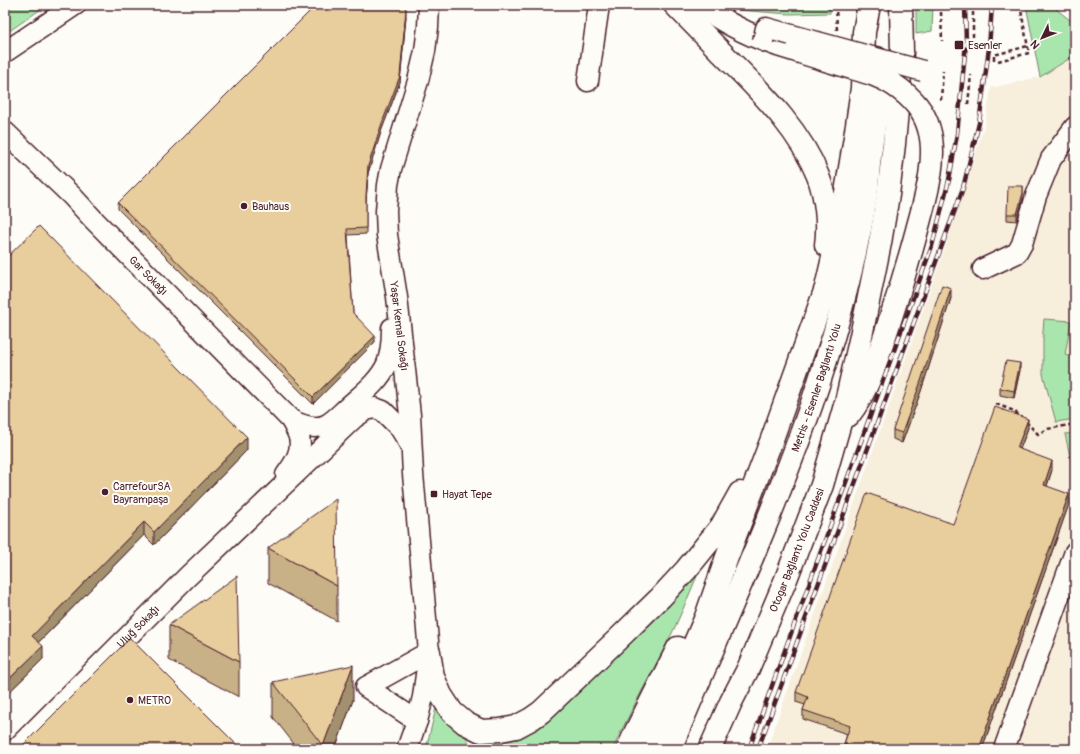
<svg xmlns="http://www.w3.org/2000/svg" width="1080" height="754" viewBox="0 0 1080 754" font-family="Pangolin,sans-serif">
	<style>
		.built { fill: #f7eedc }
		.green { fill: #a9e6ad; stroke: #7a826c }
		.lines { fill: none; stroke-linecap: round; stroke-linejoin: round }
		.minor-casing { stroke: #4a1f2b; stroke-width: 23 }
		.highway-casing { stroke: #4a1f2b; stroke-width: 25 }
		.path { stroke: #4a1f2b; stroke-width: 2.5; stroke-dasharray: 4 3; stroke-linecap: butt }
		.minor { stroke: #fdfcf7; stroke-width: 20 }
		.highway { stroke: #fdfcf7; stroke-width: 22 }
		.rail-casing { stroke: #4a1f2b; stroke-width: 4.5 }
		.rail { stroke: #fdfcf7; stroke-width: 3; stroke-dasharray: 9; stroke-linecap: butt }
		.minor-bridge-casing { stroke: #4a1f2b; stroke-width: 23; stroke-linecap: butt }
		.highway-bridge-casing { stroke: #4a1f2b; stroke-width: 25; stroke-linecap: butt }
		.minor-bridge { stroke: #fdfcf7; stroke-width: 20 }
		.highway-bridge { stroke: #fdfcf7; stroke-width: 22 }
		.wall { fill: #c8b087; stroke: #4a1f2b }
		.shaded-wall { fill: #a2906e; stroke: #4a1f2b }
		.building { fill: #e8cd9d; stroke: #4a1f2b }
		.poi-dot { fill: #4a1f2b; stroke: #fdfcf7; stroke-width: 1.5 }
		.labels { text-anchor: middle; dominant-baseline: central; stroke-width: 4; stroke-linejoin: round; paint-order: stroke }
		.poi-label { font-size: 11px; fill: #4a1f2b; stroke: #fdfcf7; text-anchor: start }
		.street-label { font-size: 11px; fill: #4a1f2b; stroke: #fdfcf7 }
	</style>
	<rect width="100%" height="100%" fill="#fdfcf7"/>
	<filter id="ink" filterUnits="userSpaceOnUse"><feTurbulence type="fractalNoise" baseFrequency=".025" numOctaves="2"/><feDisplacementMap in="SourceGraphic" scale="8" xChannelSelector="R" yChannelSelector="G"/><feConvolveMatrix kernelMatrix="1 2 1 2 8 2 1 2 1" color-interpolation-filters="sRGB"/></filter>
	<g filter="url(#ink)">
		<path class="built" d="M 1075,55 L 1075,749 L 767,749 L 944,251 L 985,124 L 991,88 L 1040,77 Z"/>
		<g class="green">
			<path d="M 5,5 L 47,5 L 5,34 Z"/>
			<path d="M 727,5 L 830,5 L 830,13 L 790,14 L 737,10 Z"/>
			<path d="M 916,5 L 933,5 L 932,31 L 916,34 Z"/>
			<path d="M 1026,5 L 1051,5 L 1075,24 L 1075,55 L 1040,77 Z"/>
			<path d="M 1044,319 L 1071,321 L 1065,355 L 1075,357 L 1075,419 L 1056,422 L 1043,374 L 1043,332 Z"/>
			<path d="M 1075,433 L 1075,479 L 1065,434 Z"/>
			<path d="M 693,573 L 698,574 C 687,599 677,625 664,649 C 647,682 628,715 613,749 L 514,749 L 500,746 L 501,742 L 509,741 L 521,738 L 544,724 L 565,705 L 664,609 L 682,589 Z"/>
			<path d="M 436,708 L 438,708 C 445,722 453,728 467,736 L 466,738 L 468,739 L 468,745 L 456,746 L 442,749 L 426,749 Z"/>
		</g>
		<g class="lines">
			<g class="minor-casing">
				<g id="minor">
					<path d="M 5,52 L 75,5"/>
					<path d="M 588,81 L 599,5"/>
					<path id="s1" d="M 5,132 L 72,196 L 93,219 L 291,420 C 293,424 296,429 298,434 C 304,449 295,463 286,475"/>
					<path d="M 983,269 L 1017,253 L 1022,244 L 1036,196 L 1051,159 L 1075,127"/>
					<path d="M 291,420 C 301,425 315,430 326,425 C 334,421 341,413 348,407 C 361,395 379,382 387,364 C 391,353 392,340 392,328"/>
					<path d="M 417,721 L 366,687 L 429,652"/>
					<path id="s2" d="M 16,749 L 187,577 L 354,418 L 366,410 L 375,408 L 383,411 L 400,428 L 411,446"/>
					<path d="M 407,749 L 417,721 L 423,697 L 429,652 L 413,474 L 410,415 L 397,297 L 387,235 L 386,211 L 388,185 L 391,169 L 418,81 L 425,51 L 428,27 L 429,5"/>
					<path d="M 1004,749 L 1075,552"/>
				</g>
			</g>
			<g class="highway-casing">
				<g id="highway">
					<path d="M 675,5 C 695,25 714,45 734,65 C 767,98 801,133 818,176 C 826,197 829,223 826,245"/>
					<path d="M 701,5 C 730,28 762,41 797,51"/>
					<path d="M 849,415 C 869,390 880,351 890,320"/>
					<path d="M 429,652 L 433,677 L 441,695 L 452,712 L 465,723 L 481,731 L 500,730 L 516,727 L 531,719 L 541,712 L 618,639 L 661,597 L 686,570 L 721,527 L 740,493"/>
					<path d="M 628,749 L 636,731 L 678,648"/>
					<path d="M 649,749 L 706,617 L 727,557 L 772,439 L 826,288 L 841,223 L 857,125 L 862,88 L 864,32 L 869,5"/>
					<path id="s3" d="M 670,749 C 746,568 834,391 866,196 C 868,183 868,169 870,156 C 872,138 875,120 877,102 C 878,87 878,72 877,58"/>
					<path id="s4" d="M 710,749 L 731,702 L 748,669 L 786,579 L 822,485 L 846,402 L 861,336 L 880,243 L 888,195 L 894,144 L 902,53 L 901,5"/>
				</g>
			</g>
			<g class="path">
				<path d="M 836,5 L 837,31"/>
				<path d="M 941,12 L 942,41"/>
				<path d="M 973,12 L 973,42"/>
				<path d="M 994,60 L 994,55 L 1028,46"/>
				<path d="M 998,61 L 1029,53 L 1020,5"/>
				<path d="M 941,100 L 943,71"/>
				<path d="M 968,104 L 971,75"/>
				<path d="M 996,404 L 1014,411 L 1021,417"/>
				<path d="M 1026,422 L 1038,434 L 1047,429 L 1075,424"/>
			</g>
			<use href="#minor" class="minor"/>
			<use href="#highway" class="highway"/>
			<g class="rail-casing">
				<g id="rail">
					<path d="M 749,749 L 932,246 L 949,180 L 957,134 L 966,43 L 965,5"/>
					<path d="M 758,749 L 963,188 L 979,123 L 989,48 L 992,5"/>
				</g>
			</g>
			<use href="#rail" class="rail"/>
			<g class="minor-bridge-casing">
				<path id="minor-bridge" d="M 763,41 L 766,28 L 923,71"/>
			</g>
			<g class="highway-bridge-casing">
				<path id="highway-bridge" d="M 797,51 C 815,57 833,62 852,68 C 866,72 881,76 894,85 C 909,95 924,110 929,129 C 938,159 925,200 917,230 C 909,260 900,290 890,320"/>
			</g>
			<use href="#minor-bridge" class="minor-bridge"/>
			<use href="#highway-bridge" class="highway-bridge"/>
		</g>
		<g class="wall">
			<path d="M 406,16 L 400,82 L 382,129 L 368,173 L 366,201 L 366,234 L 348,235 L 353,313 L 375,342 L 313,404 L 118,209 L 118,203 Z"/>
			<path d="M 1023,199 L 1017,221 L 1007,220 L 1007,214 Z"/>
			<path d="M 5,259 L 247,450 L 154,545 L 144,535 L 39,642 L 43,659 L 5,696 Z"/>
			<path d="M 951,298 L 921,391 L 902,443 L 893,439 L 893,430 Z"/>
			<path d="M 1020,370 L 1014,398 L 1000,395 L 1000,388 Z"/>
			<path d="M 1028,428 L 1020,449 L 1052,470 L 1047,486 L 1069,504 L 982,749 L 844,749 L 844,744 L 847,734 L 803,719 L 803,710 L 805,705 L 796,702 L 796,692 L 953,524 Z"/>
			<path d="M 268,548 L 337,586 L 337,621 L 268,583 Z"/>
			<path d="M 169,625 L 239,662 L 239,697 L 169,660 Z"/>
			<path d="M 273,682 L 353,700 L 335,749 L 298,749 L 273,717 Z"/>
		</g>
		<g class="shaded-wall">
			<path d="M 406,9 L 406,16 L 400,82 L 382,129 L 368,173 L 366,202 L 368,166 Z"/>
			<path d="M 1023,186 L 1023,199 L 1017,221 L 1017,214 Z"/>
			<path d="M 951,288 L 951,298 L 921,391 L 902,443 L 902,433 Z"/>
			<path d="M 375,336 L 375,342 L 313,404 L 313,397 Z"/>
			<path d="M 1020,363 L 1020,370 L 1014,398 L 1014,391 Z"/>
			<path d="M 1028,419 L 1028,428 L 1017,457 L 1017,448 Z"/>
			<path d="M 247,437 L 247,450 L 154,545 L 154,532 Z"/>
			<path d="M 1052,461 L 1052,470 L 1044,494 L 1044,485 Z"/>
			<path d="M 1069,494 L 1069,504 L 982,749 L 979,749 Z"/>
			<path d="M 144,522 L 144,535 L 32,649 L 32,636 Z"/>
			<path d="M 43,646 L 43,659 L 5,696 L 5,683 Z"/>
			<path d="M 353,665 L 353,700 L 335,749 L 323,749 L 323,746 Z"/>
		</g>
		<g class="building">
			<path d="M 316,5 L 404,5 L 406,9 L 400,76 L 382,123 L 368,166 L 366,196 L 366,228 L 347,229 L 353,313 L 375,336 L 313,397 L 118,203 Z"/>
			<path d="M 1008,186 L 1023,186 L 1023,193 L 1017,214 L 1007,214 Z"/>
			<path d="M 39,226 L 247,437 L 154,532 L 144,522 L 32,636 L 43,646 L 5,683 L 5,259 Z"/>
			<path d="M 942,285 L 951,288 L 921,381 L 902,433 L 893,430 Z"/>
			<path d="M 1006,361 L 1020,363 L 1014,391 L 1000,388 Z"/>
			<path d="M 995,407 L 1028,419 L 1017,448 L 1052,461 L 1044,485 L 1069,494 L 979,749 L 858,749 L 844,744 L 850,726 L 803,710 L 808,697 L 796,692 L 867,493 L 953,524 Z"/>
			<path d="M 336,499 L 337,586 L 268,548 Z"/>
			<path d="M 237,576 L 239,662 L 169,625 Z"/>
			<path d="M 130,638 L 241,749 L 19,749 Z"/>
			<path d="M 353,665 L 323,746 L 273,682 Z"/>
		</g>
	</g>
	<g class="poi-dot">
		<rect x="954" y="40" width="10" height="10" rx="2"/>
		<circle cx="244" cy="206" r="4"/>
		<circle cx="105" cy="492" r="4"/>
		<rect x="430" y="490" width="8" height="8" rx="2"/>
		<circle cx="130" cy="700" r="4"/>
	</g>
	<g class="labels">
		<g class="poi-label">
			<text x="968" y="45">Esenler</text>
			<text x="252" y="206">Bauhaus</text>
			<text x="113" y="486">CarrefourSA<tspan x="113" dy="13">Bayrampaşa</tspan></text>
			<text x="442" y="494">Hayat Tepe</text>
			<text x="138" y="700">METRO</text>
		</g>
		<g class="street-label">
			<text stroke="none"><textPath href="#s1" startOffset="203">Gar Sokağı</textPath></text>
			<text transform="translate(399 326) rotate(83)">Yaşar Kemal Sokağı</text>
			<text stroke="none"><textPath href="#s3" startOffset="390">Metris - Esenler Bağlantı Yolu</textPath></text>
			<text stroke="none"><textPath href="#s4" startOffset="217">Otogar Bağlantı Yolu Caddesi</textPath></text>
			<text stroke="none"><textPath href="#s2" startOffset="173">Uluğ Sokağı</textPath></text>
		</g>
	</g>
	<rect width="1080" height="754" fill="none" stroke="#fdfcf7" stroke-width="20"/>
	<rect x="10" y="10" width="1060" height="734" fill="none" stroke="#4a1f2b" stroke-width="1.5" filter="url(#ink)"/>
	<g transform="translate(1042 38) rotate(227)" stroke="#fdfcf7" stroke-width="3" paint-order="stroke">
	<path d="M0-3L7 15L0 10L-7 15Z" fill="#4a1f2b"/>
	<text y="-6" font-size="11" font-weight="bold" text-anchor="middle" fill="#4a1f2b">N</text>
	</g>
</svg>
